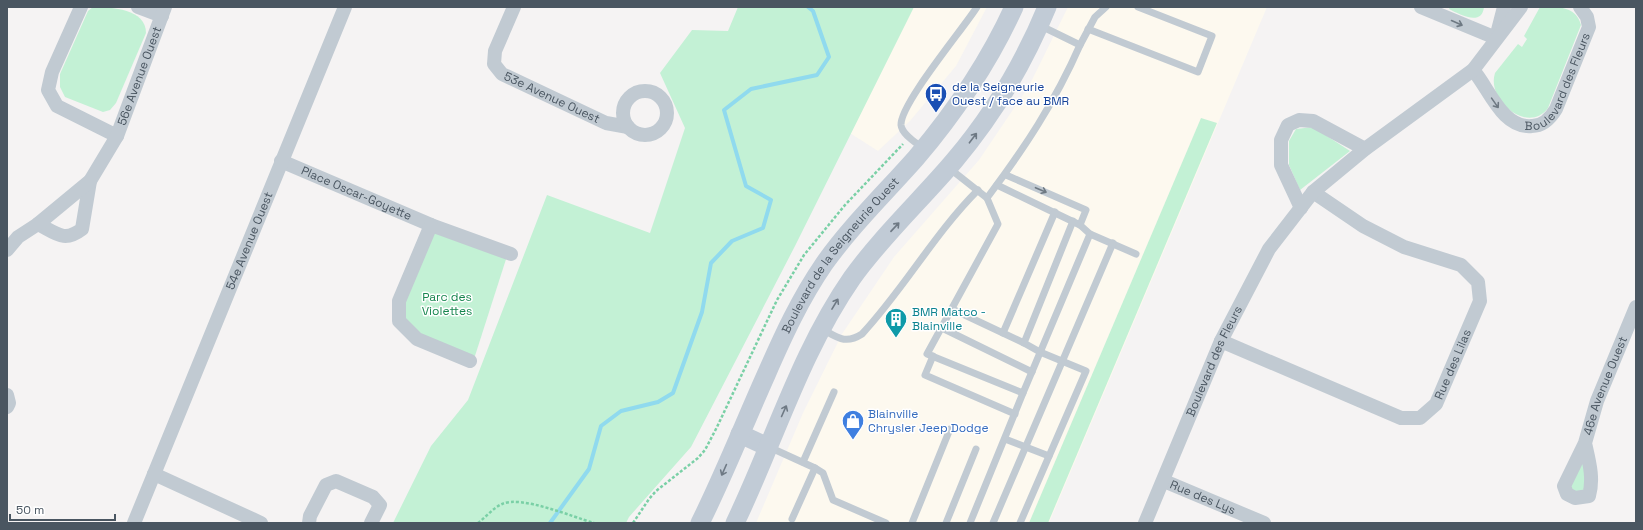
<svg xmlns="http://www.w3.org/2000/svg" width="1643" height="530" viewBox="0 0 1643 530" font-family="'Space Grotesk',sans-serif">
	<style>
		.commercial { fill: #fdf9ef }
		.green { fill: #c3f1d5 }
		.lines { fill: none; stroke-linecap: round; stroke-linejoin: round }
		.stream { stroke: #90daee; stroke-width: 4 }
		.path { stroke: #7ad0a6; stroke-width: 2.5; stroke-dasharray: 3 2; stroke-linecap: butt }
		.service { stroke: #c1cad2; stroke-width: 7 }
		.minor { stroke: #c1cad2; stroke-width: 14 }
		.secondary { stroke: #c1cbd6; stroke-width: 19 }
		.oneway { stroke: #6e7983 }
		.oneway2 { stroke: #6e7984 }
		.labels { text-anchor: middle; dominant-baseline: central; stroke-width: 3; stroke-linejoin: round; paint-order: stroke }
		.street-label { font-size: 12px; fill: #4a5661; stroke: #fff }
		.transit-label { font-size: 12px; fill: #164399; stroke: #fff; text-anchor: start }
		.park-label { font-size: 12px; fill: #17864f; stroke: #fff }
		.culture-label { font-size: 12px; fill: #0d838f; stroke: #fff; text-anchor: start }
		.shop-label { font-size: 12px; fill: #366cbe; stroke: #fff; text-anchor: start }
	</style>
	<rect width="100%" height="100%" fill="#f5f3f3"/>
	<g class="commercial">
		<path d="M 902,7 L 987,7 L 956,66 L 910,121 L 878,151 L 842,128 Z"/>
		<path d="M 1068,7 L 1267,7 L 1049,523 L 756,523 L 803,413 L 842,334 L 894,257 L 979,160 L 1029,86 Z"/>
	</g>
	<g class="green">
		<path d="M 93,7 C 112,7 146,9 146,33 L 116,103 L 110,110 L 103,112 L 65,97 L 60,87 L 60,74 L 88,11 Z"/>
		<path d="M 738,7 L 914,7 L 795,246 L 691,447 L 629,517 L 626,523 L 393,523 L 431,446 L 468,400 L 547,195 L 650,233 L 685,128 L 660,73 L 692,30 L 728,31 Z"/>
		<path d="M 1450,7 L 1484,7 C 1482,27 1459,14 1449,9 Z"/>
		<path d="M 1540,7 C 1556,7 1576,5 1581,25 L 1548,108 C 1528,135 1486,100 1495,73 L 1518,44 L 1522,47 L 1527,39 L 1524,36 Z"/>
		<path d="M 1201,118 L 1217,123 L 1048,523 L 1029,523 Z"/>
		<path d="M 1313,127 L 1350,151 L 1300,190 L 1289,165 L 1289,141 L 1296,129 Z"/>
		<path d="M 431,226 L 508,253 L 474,359 L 423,342 L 403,323 L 401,302 Z"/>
		<path d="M 1585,455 L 1589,485 L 1577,495 L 1568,486 Z"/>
	</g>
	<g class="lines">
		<path class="stream" d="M 550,523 L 589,469 L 601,426 L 621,411 L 658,402 L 673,393 L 702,312 L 711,263 L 732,241 L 763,228 L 771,200 L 746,186 L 724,110 L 751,89 L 817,75 L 829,57 L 813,11 L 808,7"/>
		<g class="path">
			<path d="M 478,523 C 486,517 493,508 502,504 C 521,495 573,517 594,523"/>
			<path d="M 633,523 L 649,499 L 656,491 L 698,458 L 705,450 L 717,427 L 777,300 L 804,255 L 845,205 L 903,144"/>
		</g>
		<g class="service">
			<path d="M 1088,29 L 1198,72 L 1212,36 L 1138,7"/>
			<path d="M 1080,45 L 1095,17 L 1106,7"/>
			<path d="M 924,149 C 917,143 902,135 901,125 C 900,104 963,29 977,7"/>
			<path d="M 949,168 L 987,198 C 1024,149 1055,102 1080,45 L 1039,25"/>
			<path d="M 997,185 L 1080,225 L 1086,210 L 1006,175"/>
			<path d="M 987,198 L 998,224 L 927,354 L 1023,393 L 1090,234"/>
			<path d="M 1080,225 L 1090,234 L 1136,254"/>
			<path d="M 952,309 L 1024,343 L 1040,352 L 1086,371 L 1020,523"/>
			<path d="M 942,328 L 1032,372"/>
			<path d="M 822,329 C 837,337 845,345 862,334 C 904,289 934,234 978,190"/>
			<path d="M 1003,333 L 1055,212"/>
			<path d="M 1024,343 L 1073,221"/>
			<path d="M 933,356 L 925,375 L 1015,414"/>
			<path d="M 1005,439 L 1049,456"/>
			<path d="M 769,447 L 815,468 L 792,519"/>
			<path d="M 803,462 L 834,392"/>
			<path d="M 815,468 L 823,473 L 833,500 L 886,523"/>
			<path d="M 912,523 L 950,429"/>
			<path d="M 946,523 L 976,449"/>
			<path d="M 970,523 L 1023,393"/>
			<path d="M 993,523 L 1113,243"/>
		</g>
		<g class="minor">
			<path d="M 81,7 L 52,72 L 48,90 L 57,106 L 117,136"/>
			<path d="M 138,7 L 162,16"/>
			<path id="s1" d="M 514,7 L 495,51 L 494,64 L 502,74 L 606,123 L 628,127"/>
			<path d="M 1421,7 L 1496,38"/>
			<path d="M 1497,34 L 1504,7"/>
			<path id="s2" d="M 1473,70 C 1489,88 1502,129 1532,126 C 1543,126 1550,119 1556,109 L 1589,27 L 1587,17 L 1580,7"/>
			<circle cx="645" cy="113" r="22"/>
			<path id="s3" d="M 281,161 L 431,225 L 511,254"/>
			<path d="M 1301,208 L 1281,165 L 1281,140 L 1288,125 L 1299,120 L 1313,121 L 1365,149"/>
			<path d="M 38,224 C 56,233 64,243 82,229 L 90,181"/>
			<path d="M 431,225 L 399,301 L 399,321 L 417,339 L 470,361"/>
			<path id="s4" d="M 7,250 L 18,237 L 38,224 L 90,181 L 117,136 L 165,7"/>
			<path id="s5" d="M 1221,341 L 1401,418 L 1420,418 L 1436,404 L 1480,301 L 1478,282 L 1461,265 L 1404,247 L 1363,226 L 1313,192"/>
			<path d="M 7,395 L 9,403 L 7,407"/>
			<path id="s6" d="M 1585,443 C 1589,461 1594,478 1589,496 L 1575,498 L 1567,494 L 1564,486 L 1585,443 L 1597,401 L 1636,307"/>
			<path d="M 154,474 L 261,523"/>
			<path id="s7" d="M 1164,481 L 1264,523"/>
			<path id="s8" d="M 134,523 L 345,7"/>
			<path d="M 309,523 L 310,516 L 326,485 L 336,481 L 373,497 L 380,505 L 371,523"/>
			<path id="s9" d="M 1145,523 L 1221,341 L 1269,249 L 1313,192 L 1365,149 L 1473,70 L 1521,7"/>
		</g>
		<g class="secondary">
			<path d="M 740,434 L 768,447"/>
			<path id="s10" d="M 700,523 C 724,475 744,424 766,375 C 783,336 800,299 824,264 C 851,226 885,193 916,158 C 955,112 989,62 1014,7"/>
			<path d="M 735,523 C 774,442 800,353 852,278 C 882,236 921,200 954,161 C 993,115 1024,63 1047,7"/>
		</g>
	</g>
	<defs><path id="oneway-shaft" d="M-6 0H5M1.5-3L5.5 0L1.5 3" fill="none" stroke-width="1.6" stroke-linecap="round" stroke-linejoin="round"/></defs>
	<g class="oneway">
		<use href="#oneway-shaft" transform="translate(1457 23) rotate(24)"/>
		<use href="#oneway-shaft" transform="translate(1495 103) rotate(55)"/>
		<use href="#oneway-shaft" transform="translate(1041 190) rotate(23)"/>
	</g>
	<g class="oneway2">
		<use href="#oneway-shaft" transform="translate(973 138) rotate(-53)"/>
		<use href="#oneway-shaft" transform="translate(895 227) rotate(-47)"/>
		<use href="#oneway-shaft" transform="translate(835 304) rotate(-59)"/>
		<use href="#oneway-shaft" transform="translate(784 411) rotate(-66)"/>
		<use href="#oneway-shaft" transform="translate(724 470) rotate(114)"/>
	</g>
	<defs>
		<g id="bus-pin" transform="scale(1.15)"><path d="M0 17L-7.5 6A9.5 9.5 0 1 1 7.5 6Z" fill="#1a4fb4" stroke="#fff"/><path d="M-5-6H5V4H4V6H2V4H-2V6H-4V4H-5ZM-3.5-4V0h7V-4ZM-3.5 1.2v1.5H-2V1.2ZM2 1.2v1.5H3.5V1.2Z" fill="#fff"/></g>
		<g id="building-pin" transform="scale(1.15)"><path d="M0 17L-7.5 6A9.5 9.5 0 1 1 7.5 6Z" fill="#0f9aa8" stroke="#fff"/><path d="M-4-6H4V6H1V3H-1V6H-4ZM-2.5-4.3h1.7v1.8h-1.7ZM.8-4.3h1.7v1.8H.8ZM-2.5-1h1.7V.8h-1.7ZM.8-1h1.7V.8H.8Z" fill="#fff"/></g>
		<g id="shop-pin" transform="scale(1.15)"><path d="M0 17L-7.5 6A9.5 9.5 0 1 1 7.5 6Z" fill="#3f7fe0" stroke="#fff"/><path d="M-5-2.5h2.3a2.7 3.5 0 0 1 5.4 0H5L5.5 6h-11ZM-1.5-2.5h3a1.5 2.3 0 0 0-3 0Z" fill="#fff"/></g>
	</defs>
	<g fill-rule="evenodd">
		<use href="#bus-pin" x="936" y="94"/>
		<use href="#building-pin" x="896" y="319"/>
		<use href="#shop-pin" x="853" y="421"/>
	</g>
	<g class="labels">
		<g class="street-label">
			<text stroke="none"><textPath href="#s4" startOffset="225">56e Avenue Ouest</textPath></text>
			<text stroke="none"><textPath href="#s2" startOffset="138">Boulevard des Fleurs</textPath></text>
			<text stroke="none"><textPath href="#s1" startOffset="129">53e Avenue Ouest</textPath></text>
			<text stroke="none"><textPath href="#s3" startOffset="82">Place Oscar-Goyette</textPath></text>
			<text stroke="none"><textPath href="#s8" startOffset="305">54e Avenue Ouest</textPath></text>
			<text stroke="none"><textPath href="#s10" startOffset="304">Boulevard de la Seigneurie Ouest</textPath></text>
			<text stroke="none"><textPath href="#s9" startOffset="176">Boulevard des Fleurs</textPath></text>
			<text stroke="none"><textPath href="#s5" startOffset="279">Rue des Lilas</textPath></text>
			<text stroke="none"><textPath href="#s6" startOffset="194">46e Avenue Ouest</textPath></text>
			<text stroke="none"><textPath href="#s7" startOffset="42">Rue des Lys</textPath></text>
		</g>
		<g class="transit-label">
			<text x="952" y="87">de la Seigneurie<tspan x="952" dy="14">Ouest / face au BMR</tspan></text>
		</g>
		<g class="park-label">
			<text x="447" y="297">Parc des<tspan x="447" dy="14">Violettes</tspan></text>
		</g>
		<g class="culture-label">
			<text x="912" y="312">BMR Matco -<tspan x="912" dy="14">Blainville</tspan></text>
		</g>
		<g class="shop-label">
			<text x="868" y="414">Blainville<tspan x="868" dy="14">Chrysler Jeep Dodge</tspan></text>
		</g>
	</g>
	<rect width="1643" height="530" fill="none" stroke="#4a5661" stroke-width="16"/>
	<path d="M10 514v6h105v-6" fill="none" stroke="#4a5661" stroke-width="2"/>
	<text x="16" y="514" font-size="12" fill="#4a5661" stroke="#ffffff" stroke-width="3" paint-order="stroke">50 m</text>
</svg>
